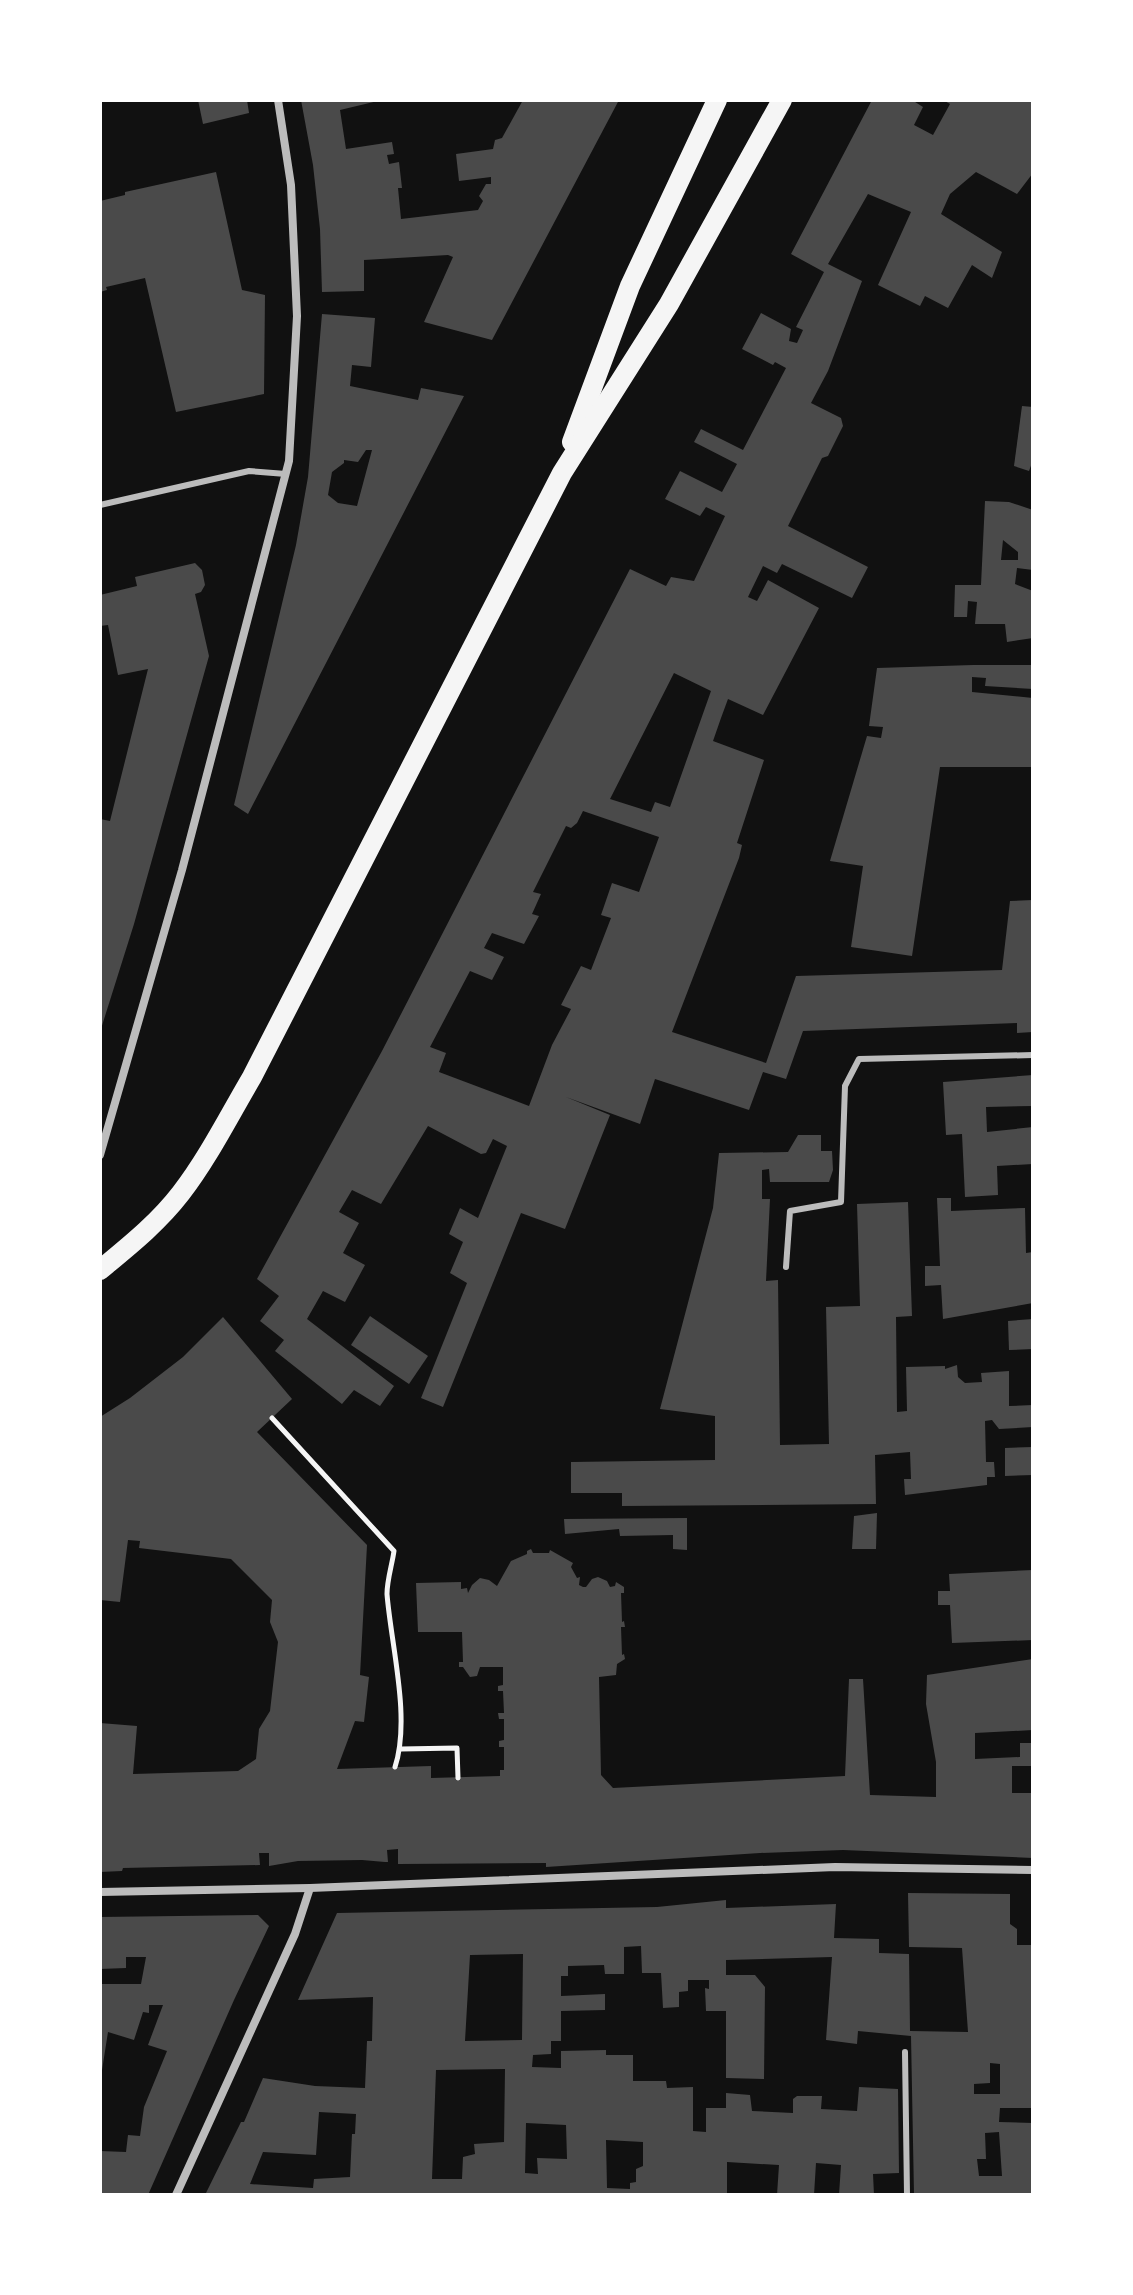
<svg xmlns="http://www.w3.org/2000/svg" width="1133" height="2295" viewBox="0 0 1133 2295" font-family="'Noto Sans',sans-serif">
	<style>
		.building { fill: #4a4a4a; fill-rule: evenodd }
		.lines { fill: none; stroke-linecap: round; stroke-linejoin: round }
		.path { stroke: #f5f5f5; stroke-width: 5 }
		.service { stroke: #bcbcbc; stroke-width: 6 }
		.minor { stroke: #bcbcbc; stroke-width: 8 }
		.primary { stroke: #f5f5f5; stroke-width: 20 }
	</style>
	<rect width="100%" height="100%" fill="#111"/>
	<g class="building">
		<path d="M 198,100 L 247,100 L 249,113 L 203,124 Z"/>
		<path d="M 301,100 L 382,100 L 340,110 L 346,149 L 392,142 L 394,154 L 387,155 L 389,164 L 399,162 L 402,188 L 398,188 L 401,219 L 478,210 L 483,201 L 479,196 L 486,184 L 491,184 L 491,177 L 459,181 L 456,154 L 493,149 L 495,140 L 502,138 L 523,100 L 619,100 L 492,340 L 424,322 L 453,257 L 448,255 L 364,260 L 364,291 L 322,292 L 320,229 L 313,165 Z"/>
		<path d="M 872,100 L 912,100 L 923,107 L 914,125 L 933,135 L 950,104 L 943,100 L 1033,100 L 1033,173 L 1017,194 L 976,172 L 950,194 L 941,214 L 1002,252 L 992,278 L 972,265 L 948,308 L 925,296 L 920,306 L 878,285 L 911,212 L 868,194 L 828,264 L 862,281 L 828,371 L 811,403 L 841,418 L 843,426 L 828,456 L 822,458 L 788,526 L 868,567 L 852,598 L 782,564 L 777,573 L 763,566 L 748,597 L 757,601 L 768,580 L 819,608 L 763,715 L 728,699 L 721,718 L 713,741 L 764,760 L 737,843 L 742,845 L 739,858 L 672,1032 L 766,1063 L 796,976 L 1002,970 L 1010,901 L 1033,900 L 1033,1032 L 1017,1033 L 1017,1023 L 803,1031 L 786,1079 L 763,1072 L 749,1110 L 655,1079 L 640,1124 L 566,1097 L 610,1115 L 565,1229 L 521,1213 L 443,1407 L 421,1398 L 467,1283 L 450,1273 L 463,1242 L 449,1234 L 460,1208 L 478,1218 L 507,1146 L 493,1139 L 486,1153 L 481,1154 L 428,1126 L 381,1204 L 352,1190 L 339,1212 L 359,1223 L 343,1253 L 365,1265 L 345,1302 L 323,1291 L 307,1319 L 394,1386 L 380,1406 L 354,1390 L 342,1404 L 275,1351 L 284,1340 L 260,1321 L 279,1296 L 257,1279 L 382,1051 L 630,569 L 666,586 L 671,577 L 694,581 L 725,516 L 706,507 L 700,516 L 665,499 L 680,471 L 722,492 L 737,464 L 694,442 L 701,429 L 743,450 L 786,368 L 775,362 L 773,365 L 742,349 L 761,313 L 791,329 L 789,341 L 797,343 L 803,330 L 796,327 L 824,272 L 791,254 ZM 674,673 L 711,691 L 670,807 L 655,802 L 651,812 L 610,799 ZM 583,811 L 659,837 L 639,892 L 612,883 L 601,915 L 611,918 L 591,970 L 581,966 L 561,1005 L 571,1009 L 552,1045 L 529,1106 L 439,1072 L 446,1053 L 430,1047 L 470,971 L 492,980 L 504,957 L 484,948 L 492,933 L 524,944 L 539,916 L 532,914 L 541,894 L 533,892 L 566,826 L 571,828 L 577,823 Z"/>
		<path d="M 216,172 L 242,290 L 265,295 L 264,394 L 176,412 L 145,278 L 106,287 L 107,290 L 100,292 L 100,201 L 125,195 L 125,192 Z"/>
		<path d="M 322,314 L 375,318 L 371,367 L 352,365 L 350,386 L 418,400 L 421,388 L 464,396 L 248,814 L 234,805 L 296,545 L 308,477 ZM 366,450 L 372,450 L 357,506 L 338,503 L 328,495 L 332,472 L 344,463 L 344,460 L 358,462 Z"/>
		<path d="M 1022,406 L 1033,407 L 1033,460 L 1029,471 L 1014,466 Z"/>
		<path d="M 985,501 L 1009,502 L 1033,510 L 1033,570 L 1017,568 L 1015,584 L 1033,591 L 1033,638 L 1007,642 L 1005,624 L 975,624 L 977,602 L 968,601 L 967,617 L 954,617 L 955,585 L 981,585 ZM 1003,540 L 1018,552 L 1018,560 L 1001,560 Z"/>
		<path d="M 195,563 L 202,570 L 205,585 L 201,592 L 195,594 L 209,656 L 134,924 L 100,1032 L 100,819 L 110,821 L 148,669 L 118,675 L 108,625 L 100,626 L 100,595 L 137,586 L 135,577 Z"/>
		<path d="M 973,665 L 1033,665 L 1033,689 L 985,686 L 986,678 L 972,677 L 972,692 L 1033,698 L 1033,767 L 940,767 L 912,956 L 851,947 L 863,866 L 830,861 L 867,736 L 881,738 L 883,727 L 869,726 L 877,668 Z"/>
		<path d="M 1033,1075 L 1033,1106 L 986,1107 L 987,1132 L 1033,1127 L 1033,1164 L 997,1166 L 998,1195 L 965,1197 L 962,1134 L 946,1135 L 943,1082 Z"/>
		<path d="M 798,1135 L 821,1135 L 821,1151 L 832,1151 L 833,1170 L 829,1182 L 770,1182 L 769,1169 L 762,1170 L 762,1199 L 770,1199 L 766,1281 L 778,1280 L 780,1445 L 829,1444 L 826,1307 L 860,1306 L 857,1204 L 908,1202 L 912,1316 L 896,1317 L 897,1412 L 907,1411 L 906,1367 L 945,1366 L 945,1369 L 957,1365 L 958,1377 L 965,1383 L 982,1382 L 981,1373 L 1009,1371 L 1009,1406 L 1033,1405 L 1033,1427 L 999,1429 L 992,1420 L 985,1421 L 986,1462 L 994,1462 L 995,1477 L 987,1477 L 987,1485 L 905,1495 L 904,1479 L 911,1479 L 910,1452 L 875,1455 L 876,1504 L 622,1506 L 622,1493 L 571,1493 L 571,1462 L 715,1460 L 715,1416 L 660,1409 L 713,1208 L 719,1153 L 788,1152 Z"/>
		<path d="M 937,1198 L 951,1198 L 951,1211 L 1025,1208 L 1026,1253 L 1033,1252 L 1033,1303 L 943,1319 L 941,1285 L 925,1286 L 925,1266 L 940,1266 Z"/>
		<path d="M 370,1316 L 428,1356 L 409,1384 L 351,1345 Z"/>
		<path d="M 223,1317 L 292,1399 L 257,1432 L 367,1545 L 360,1675 L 369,1677 L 364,1722 L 355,1721 L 337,1769 L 431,1766 L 431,1778 L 500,1776 L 500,1770 L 504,1770 L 504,1747 L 499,1747 L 499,1741 L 504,1740 L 504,1719 L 499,1719 L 498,1713 L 504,1713 L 503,1691 L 498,1691 L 498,1686 L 503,1685 L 503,1667 L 480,1667 L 477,1676 L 470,1677 L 463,1667 L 459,1667 L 459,1662 L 463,1662 L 462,1632 L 418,1632 L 416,1583 L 461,1582 L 461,1589 L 467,1588 L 468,1593 L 472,1585 L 480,1578 L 489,1580 L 497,1586 L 511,1561 L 527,1554 L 527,1551 L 531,1549 L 533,1553 L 549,1553 L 550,1550 L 573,1563 L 571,1567 L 577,1578 L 580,1577 L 579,1585 L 583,1587 L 586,1587 L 592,1579 L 598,1577 L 607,1581 L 610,1587 L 615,1586 L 616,1582 L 624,1587 L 624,1593 L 621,1593 L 622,1622 L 624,1621 L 625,1627 L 621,1627 L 622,1655 L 624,1654 L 625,1659 L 617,1664 L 616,1675 L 599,1677 L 601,1775 L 613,1788 L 845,1776 L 849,1679 L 863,1679 L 870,1795 L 936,1797 L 936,1762 L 926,1704 L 927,1675 L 1033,1659 L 1033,1730 L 975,1733 L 975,1759 L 1020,1757 L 1020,1743 L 1033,1743 L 1033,1766 L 1012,1766 L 1012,1793 L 1033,1793 L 1033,1858 L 843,1850 L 760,1853 L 546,1867 L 546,1863 L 398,1864 L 398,1849 L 387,1850 L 388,1862 L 385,1862 L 362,1860 L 298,1861 L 269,1866 L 269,1853 L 259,1853 L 260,1865 L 123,1868 L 122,1871 L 100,1872 L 100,1723 L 137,1726 L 133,1774 L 238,1771 L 256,1759 L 259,1729 L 270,1711 L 278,1642 L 270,1622 L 272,1600 L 231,1559 L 139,1548 L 140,1541 L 128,1540 L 120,1602 L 100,1600 L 100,1417 L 130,1398 L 183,1357 Z"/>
		<path d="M 1033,1319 L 1033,1349 L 1009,1350 L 1008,1321 Z"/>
		<path d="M 1033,1447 L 1033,1475 L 1005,1476 L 1005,1448 Z"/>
		<path d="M 877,1513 L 876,1549 L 852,1549 L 854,1516 Z"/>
		<path d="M 687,1518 L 687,1550 L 673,1549 L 673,1535 L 620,1536 L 619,1529 L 565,1534 L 564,1519 Z"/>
		<path d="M 1033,1570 L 1033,1640 L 952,1643 L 950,1605 L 938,1605 L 938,1591 L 950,1591 L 949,1574 Z"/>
		<path d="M 908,1893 L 1010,1894 L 1010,1924 L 1017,1929 L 1017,1945 L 1033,1945 L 1033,2108 L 1000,2108 L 999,2122 L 1033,2123 L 1033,2195 L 914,2195 L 911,2036 L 858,2031 L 857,2044 L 826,2040 L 832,1957 L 726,1960 L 726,1975 L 755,1975 L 765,1987 L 764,2079 L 726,2078 L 726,2011 L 706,2011 L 705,1988 L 709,1989 L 709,1980 L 688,1980 L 688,1991 L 679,1992 L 679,2007 L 663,2008 L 661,1973 L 642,1973 L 641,1946 L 624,1947 L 624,1974 L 605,1974 L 604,1965 L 568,1966 L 568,1976 L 561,1976 L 561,1996 L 605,1994 L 605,2010 L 561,2011 L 561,2041 L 551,2041 L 551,2054 L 533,2055 L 532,2067 L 561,2068 L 561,2051 L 606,2050 L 606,2055 L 633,2055 L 633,2081 L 666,2081 L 667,2088 L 693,2087 L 693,2131 L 706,2132 L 706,2108 L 726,2108 L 726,2093 L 750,2095 L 752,2111 L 793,2113 L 793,2099 L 797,2096 L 822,2096 L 821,2109 L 857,2111 L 859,2087 L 898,2089 L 899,2173 L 873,2174 L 874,2195 L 839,2195 L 841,2165 L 816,2163 L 814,2195 L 777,2195 L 779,2165 L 727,2162 L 727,2195 L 205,2195 L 241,2122 L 244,2122 L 263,2078 L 315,2086 L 365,2088 L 367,2041 L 372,2041 L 373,1997 L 298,2000 L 337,1913 L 657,1907 L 726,1900 L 726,1908 L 836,1904 L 834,1938 L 879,1939 L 879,1953 L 909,1954 L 910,2031 L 968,2032 L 962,1948 L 909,1947 ZM 523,1954 L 522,2040 L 465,2041 L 470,1955 ZM 990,2063 L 1000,2064 L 1000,2094 L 974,2094 L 974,2084 L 990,2083 ZM 505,2069 L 504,2142 L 474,2144 L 475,2154 L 463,2157 L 462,2179 L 432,2179 L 436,2070 ZM 319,2112 L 356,2114 L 355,2134 L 352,2134 L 350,2177 L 314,2179 L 313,2188 L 250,2184 L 263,2152 L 316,2155 ZM 526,2123 L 566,2125 L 567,2159 L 537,2158 L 538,2174 L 525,2173 ZM 999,2132 L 1002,2176 L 979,2176 L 977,2159 L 986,2159 L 985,2133 ZM 606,2140 L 643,2142 L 643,2166 L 636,2169 L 636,2182 L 630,2183 L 630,2189 L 607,2188 Z"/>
		<path d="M 258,1915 L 269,1926 L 234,2000 L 148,2195 L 100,2195 L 100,2151 L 126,2152 L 128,2135 L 140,2136 L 144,2107 L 167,2051 L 148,2045 L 163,2005 L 149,2005 L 149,2013 L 143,2012 L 134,2040 L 108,2032 L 100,2083 L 100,1984 L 141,1984 L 146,1957 L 126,1957 L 126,1968 L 100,1969 L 100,1917 Z"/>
	</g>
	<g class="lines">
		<g class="path">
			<path d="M 272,1418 L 394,1551 C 392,1565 387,1580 387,1594 C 391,1645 411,1718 395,1767"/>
			<path d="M 401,1749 L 457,1748 L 458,1778"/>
		</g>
		<g class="service">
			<path d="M 100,505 L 249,471 L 286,474"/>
			<path d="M 786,1267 L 790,1211 L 841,1202 L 845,1086 L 859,1059 L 1033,1055"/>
			<path d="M 905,2052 L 907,2195"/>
		</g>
		<g class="minor">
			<path d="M 100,1155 L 182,870 L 289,461 L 297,316 L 291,185 L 278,100"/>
			<path d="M 100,1892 L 310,1888 L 835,1867 L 1033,1870"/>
			<path d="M 176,2195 L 295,1934 L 310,1888"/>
		</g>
		<g class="primary">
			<path d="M 572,442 L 630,286 L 717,100"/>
			<path d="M 100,1270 C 129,1246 158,1223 181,1193 C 208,1158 229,1116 252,1077 L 562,473 L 669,304 L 782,100"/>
		</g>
	</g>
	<rect width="1133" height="2295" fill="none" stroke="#ffffff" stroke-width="204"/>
</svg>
